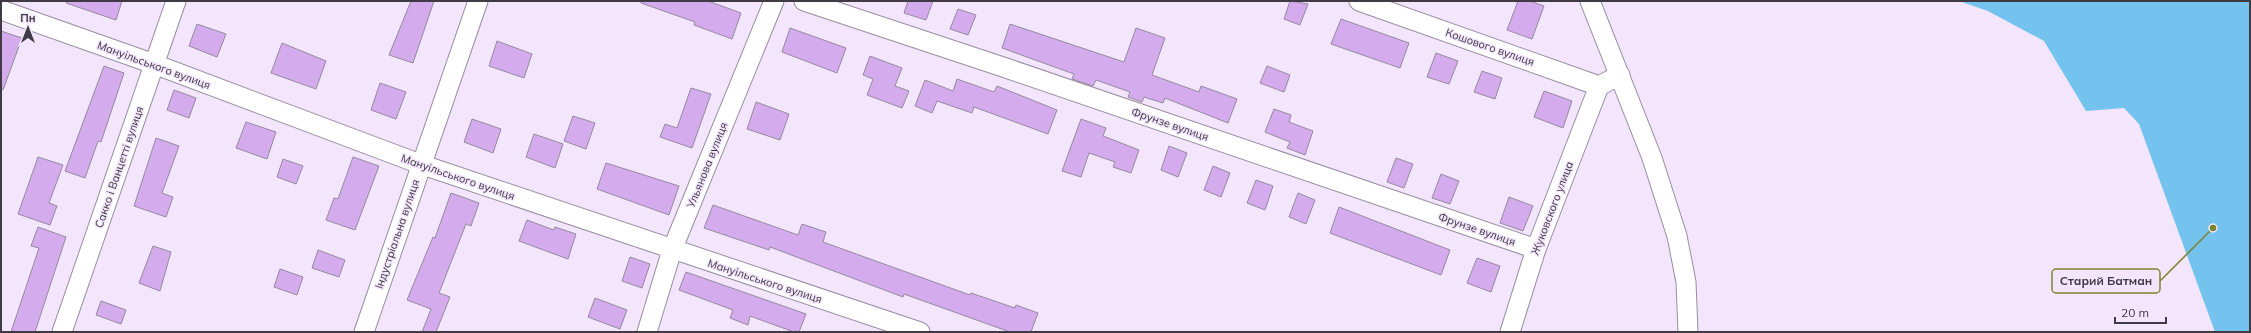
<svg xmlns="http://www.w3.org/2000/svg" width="2251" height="333" viewBox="0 0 2251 333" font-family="Mulish,sans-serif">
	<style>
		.water { fill: #74c2ee }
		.building { fill: #d4acee; stroke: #94899d }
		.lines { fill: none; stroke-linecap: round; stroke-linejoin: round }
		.street-casing { stroke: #998da1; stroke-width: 21 }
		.street { stroke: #fff; stroke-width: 19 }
		.labels { text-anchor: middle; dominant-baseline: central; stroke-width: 3; stroke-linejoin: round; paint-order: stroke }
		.street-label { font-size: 11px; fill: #3f3a43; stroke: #f3e6fc }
		.leader { fill: none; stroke: #7c8430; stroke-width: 1.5 }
		.callout-dot { fill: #7c8430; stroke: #f3e6fc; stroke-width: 1.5 }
		.callout { fill: #f3e6fc; stroke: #7c8430; stroke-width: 1.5 }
		.callout-label { font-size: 12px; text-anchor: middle; font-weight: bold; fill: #3f3a43 }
	</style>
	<rect width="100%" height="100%" fill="#f3e6fc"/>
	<path class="water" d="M 1959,1 L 2250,1 L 2250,332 L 2215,332 L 2139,124 L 2124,108 L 2086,111 L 2044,41 L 1988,11 Z"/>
	<g class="building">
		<path d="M 67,1 L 122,1 L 116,20 L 66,3 Z"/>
		<path d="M 411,1 L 434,1 L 413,63 L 389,55 Z"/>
		<path d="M 641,1 L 708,1 L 741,13 L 732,39 L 694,25 L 695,22 L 641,3 Z"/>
		<path d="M 908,1 L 933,1 L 926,20 L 904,13 Z"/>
		<path d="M 1290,1 L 1308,4 L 1300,25 L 1284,19 Z"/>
		<path d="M 1518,1 L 1530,1 L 1544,6 L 1532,39 L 1507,30 Z"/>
		<path d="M 958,9 L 976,15 L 968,35 L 950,29 Z"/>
		<path d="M 1341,19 L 1409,43 L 1400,68 L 1331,44 Z"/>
		<path d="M 197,24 L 226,34 L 217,57 L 189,46 Z"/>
		<path d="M 1010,24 L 1124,62 L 1136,28 L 1165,38 L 1152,75 L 1199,92 L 1201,86 L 1237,99 L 1228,123 L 1165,98 L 1163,103 L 1144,97 L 1142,102 L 1128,97 L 1130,92 L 1096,80 L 1093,86 L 1072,79 L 1074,74 L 1002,48 Z"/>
		<path d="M 790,28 L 846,48 L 837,73 L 782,52 Z"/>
		<path d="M 1,31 L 22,38 L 3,90 L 1,89 Z"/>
		<path d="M 497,41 L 532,54 L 524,78 L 489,66 Z"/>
		<path d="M 282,43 L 326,61 L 316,89 L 271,73 Z"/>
		<path d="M 1436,53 L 1458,61 L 1449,84 L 1427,77 Z"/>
		<path d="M 870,56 L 902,68 L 895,86 L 909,91 L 902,108 L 867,95 L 873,79 L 863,75 Z"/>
		<path d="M 104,66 L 124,73 L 101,142 L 98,141 L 85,178 L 65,171 Z"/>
		<path d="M 1267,66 L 1290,75 L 1284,92 L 1260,83 Z"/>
		<path d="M 1482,71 L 1502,78 L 1495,99 L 1474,92 Z"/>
		<path d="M 957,79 L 994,92 L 997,86 L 1057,110 L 1048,134 L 974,107 L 972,113 L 937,101 L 932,113 L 915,106 L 925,80 L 953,91 Z"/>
		<path d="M 380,83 L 406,92 L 396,119 L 371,110 Z"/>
		<path d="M 691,88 L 711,94 L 692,148 L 660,137 L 665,124 L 677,128 Z"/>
		<path d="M 174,90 L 196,98 L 189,118 L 167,110 Z"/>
		<path d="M 1544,91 L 1572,101 L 1563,128 L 1534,117 Z"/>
		<path d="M 756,102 L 789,114 L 780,140 L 747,129 Z"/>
		<path d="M 1274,109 L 1291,115 L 1289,122 L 1313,131 L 1305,155 L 1287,148 L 1290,142 L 1265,132 Z"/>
		<path d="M 573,116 L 595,123 L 586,149 L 564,141 Z"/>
		<path d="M 472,119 L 501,129 L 493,153 L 464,142 Z"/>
		<path d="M 1081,119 L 1106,128 L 1103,136 L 1139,150 L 1131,173 L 1113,167 L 1115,162 L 1089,153 L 1081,177 L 1062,171 Z"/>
		<path d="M 246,122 L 276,132 L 267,159 L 236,148 Z"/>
		<path d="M 534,134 L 563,144 L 555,168 L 526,157 Z"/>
		<path d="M 156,138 L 179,146 L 162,193 L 173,197 L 166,217 L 134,206 Z"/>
		<path d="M 1169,146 L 1187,153 L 1178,177 L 1161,170 Z"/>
		<path d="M 38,157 L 63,165 L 49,203 L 57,206 L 50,225 L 18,214 Z"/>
		<path d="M 353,157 L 379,166 L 355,230 L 326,220 L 334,198 L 338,199 Z"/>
		<path d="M 1396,158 L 1413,164 L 1404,188 L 1387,182 Z"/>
		<path d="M 283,159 L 303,166 L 296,184 L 277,177 Z"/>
		<path d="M 606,163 L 679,186 L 669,215 L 597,189 Z"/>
		<path d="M 1213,166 L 1230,173 L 1221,197 L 1204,190 Z"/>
		<path d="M 1441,174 L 1459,181 L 1450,204 L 1432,198 Z"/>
		<path d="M 1256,180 L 1273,186 L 1265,210 L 1247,203 Z"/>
		<path d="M 451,193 L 479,203 L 471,226 L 466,224 L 439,293 L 450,297 L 436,332 L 422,332 L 431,309 L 407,300 L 433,237 L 435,238 Z"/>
		<path d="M 1298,193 L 1315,200 L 1306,224 L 1289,217 Z"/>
		<path d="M 1509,197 L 1533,206 L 1523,231 L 1500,223 Z"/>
		<path d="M 713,205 L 798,235 L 802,224 L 826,232 L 823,242 L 970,295 L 971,293 L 1015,308 L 1016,305 L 1038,313 L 1031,332 L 1010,332 L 904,294 L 903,297 L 770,247 L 769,250 L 704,228 Z"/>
		<path d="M 1339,207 L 1450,250 L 1441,275 L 1330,233 Z"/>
		<path d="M 527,220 L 554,230 L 555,227 L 576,234 L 568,259 L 519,241 Z"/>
		<path d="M 38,227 L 66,237 L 35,332 L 11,332 L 39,248 L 31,246 Z"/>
		<path d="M 153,246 L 171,252 L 160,291 L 139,283 Z"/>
		<path d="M 318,250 L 345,260 L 339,277 L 312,268 Z"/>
		<path d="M 630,257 L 650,264 L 642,288 L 622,281 Z"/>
		<path d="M 1477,258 L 1500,266 L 1491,292 L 1467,283 Z"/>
		<path d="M 280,269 L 303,277 L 297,295 L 274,287 Z"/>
		<path d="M 686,272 L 806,314 L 799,332 L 794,332 L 750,316 L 748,325 L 730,318 L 733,310 L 679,290 Z"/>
		<path d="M 595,298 L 627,310 L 620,329 L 588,317 Z"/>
		<path d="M 101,301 L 126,310 L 121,324 L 96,315 Z"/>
	</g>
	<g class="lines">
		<g class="street-casing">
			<g id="street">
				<path d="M 804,1 L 1003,67 L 1536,249"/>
				<path d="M 1359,1 L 1599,86 L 1620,75"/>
				<path d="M 1590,1 L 1652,158 L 1677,236 L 1686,282 L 1688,332"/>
				<path d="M 1,10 L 154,64 L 420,164 L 920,332"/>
				<path d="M 62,332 L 176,1"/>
				<path d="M 364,332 L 478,1"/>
				<path d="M 647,332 L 672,250 L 774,1"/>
				<path d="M 1510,332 L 1536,249 L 1599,86"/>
			</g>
		</g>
		<use href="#street" class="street"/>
	</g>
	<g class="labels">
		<g class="street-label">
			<text transform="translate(1490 47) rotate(19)">Кошового вулиця</text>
			<text transform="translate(154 65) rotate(20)">Мануільського вулиця</text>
			<text transform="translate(1170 124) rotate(19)">Фрунзе вулиця</text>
			<text transform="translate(707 165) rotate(-68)">Ульянова вулиця</text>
			<text transform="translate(119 167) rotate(-71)">Сакко і Ванцетті вулиця</text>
			<text transform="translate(458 177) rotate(19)">Мануільського вулиця</text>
			<text transform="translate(1552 208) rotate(-69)">Жуковского улица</text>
			<text transform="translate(1477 229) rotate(19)">Фрунзе вулиця</text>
			<text transform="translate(397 234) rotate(-71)">Індустріальна вулиця</text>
			<text transform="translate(765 281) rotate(18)">Мануільського вулиця</text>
		</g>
	</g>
	<path class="leader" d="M2213 228L2160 281"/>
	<circle class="callout-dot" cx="2213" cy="228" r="4"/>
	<rect class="callout" x="2052" y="269" width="108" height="24" rx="4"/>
	<g class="callout-label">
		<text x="2106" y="285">Старий Батман</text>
	</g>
	<rect width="2251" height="333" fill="none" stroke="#3f3a43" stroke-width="4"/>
	<g transform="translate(28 28)" stroke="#f3e6fc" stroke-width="3" paint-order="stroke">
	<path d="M0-3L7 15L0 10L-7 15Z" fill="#3f3a43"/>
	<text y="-6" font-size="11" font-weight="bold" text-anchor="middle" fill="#3f3a43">Пн</text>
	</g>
	<path d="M2115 317v6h51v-6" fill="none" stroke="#3f3a43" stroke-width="2"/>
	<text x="2121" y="317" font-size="12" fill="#3f3a43" stroke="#f3e6fc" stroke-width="3" paint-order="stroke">20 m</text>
</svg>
